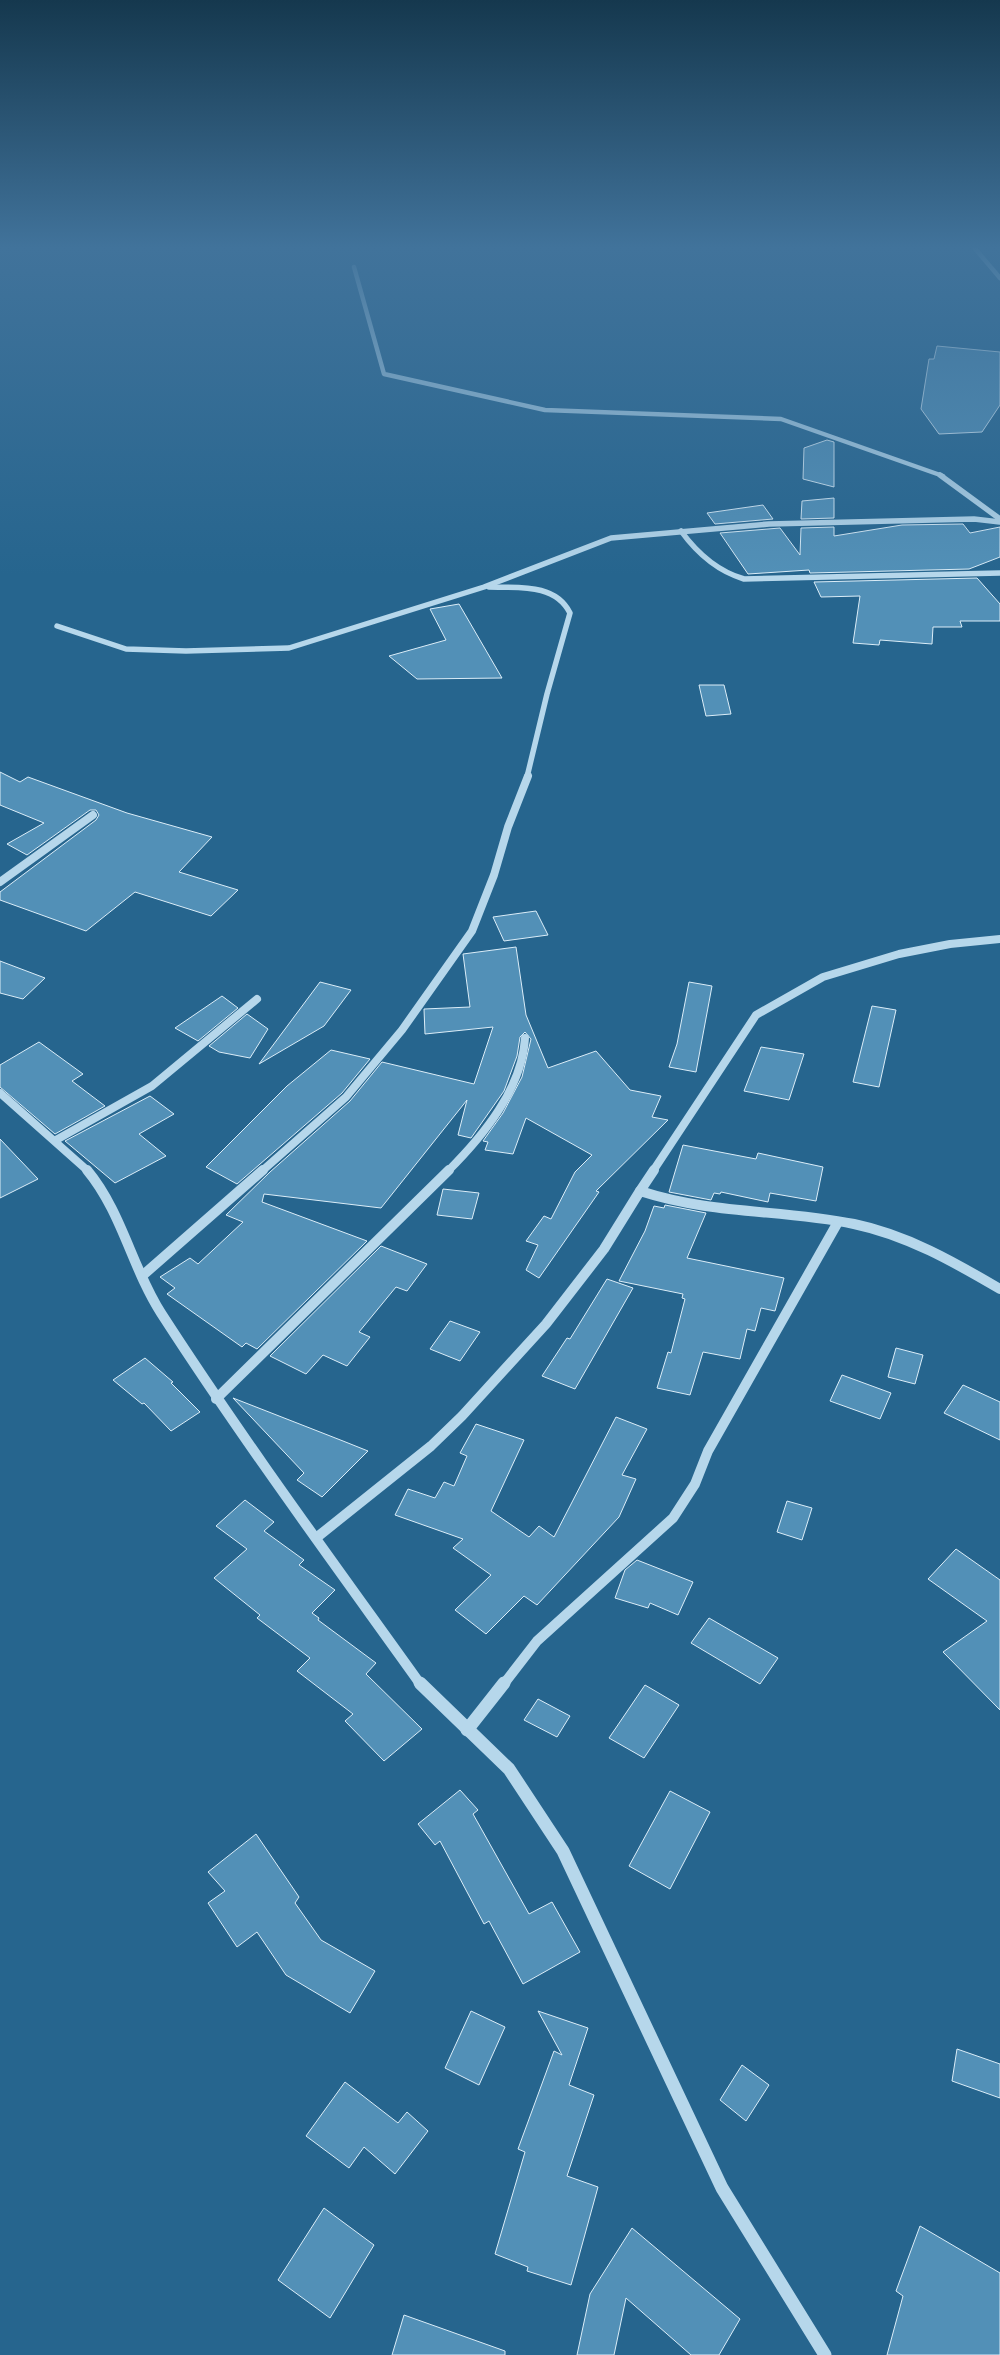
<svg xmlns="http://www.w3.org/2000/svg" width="1000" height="2355" viewBox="0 0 1000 2355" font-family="Raleway,sans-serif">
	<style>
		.building { fill: #5290b7; stroke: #dbedf8 }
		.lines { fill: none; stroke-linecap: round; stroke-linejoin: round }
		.minor-far4 { stroke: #b6d7eb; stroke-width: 4.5 }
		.minor-far3 { stroke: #b6d7eb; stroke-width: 5.5 }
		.minor-far2 { stroke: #b6d7eb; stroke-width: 8 }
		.minor-far1 { stroke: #b6d7eb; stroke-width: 10 }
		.minor { stroke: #b6d7eb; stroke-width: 13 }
	</style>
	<rect width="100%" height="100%" fill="#26658e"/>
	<g class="building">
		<path d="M 937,346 L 1000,352 L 1000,405 L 982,432 L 939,434 L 921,409 L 929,359 L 934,359 Z"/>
		<path d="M 827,440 L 834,442 L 834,487 L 803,479 L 804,448 Z"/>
		<path d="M 834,498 L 834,518 L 801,519 L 802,501 Z"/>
		<path d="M 763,505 L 773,519 L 715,524 L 707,513 Z"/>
		<path d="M 963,524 L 970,533 L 1000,527 L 1000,557 L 969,569 L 810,573 L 809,570 L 748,574 L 720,533 L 780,528 L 800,555 L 801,528 L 834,527 L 834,536 L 902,525 Z"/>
		<path d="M 977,578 L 1000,604 L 1000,621 L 960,621 L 962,627 L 933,627 L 932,644 L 880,640 L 879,645 L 853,643 L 860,596 L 821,597 L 814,582 Z"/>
		<path d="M 459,604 L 502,678 L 417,679 L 389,656 L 446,640 L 430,609 Z"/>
		<path d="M 699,685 L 724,685 L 731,714 L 706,716 Z"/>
		<path d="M 0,772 L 20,782 L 28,777 L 127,813 L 212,837 L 179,872 L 238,890 L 211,916 L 135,892 L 86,931 L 0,900 L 0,892 L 96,820 L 99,815 L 96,810 L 90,810 L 27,855 L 7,844 L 44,823 L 0,805 Z"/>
		<path d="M 536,911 L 548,935 L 504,941 L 493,917 Z"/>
		<path d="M 516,947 L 526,1015 L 548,1068 L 596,1051 L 630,1090 L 661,1096 L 652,1117 L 668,1120 L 596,1191 L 599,1192 L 539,1278 L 526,1270 L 538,1245 L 526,1241 L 544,1216 L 551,1219 L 575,1172 L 592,1155 L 526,1118 L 513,1154 L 485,1150 L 488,1142 L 483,1141 L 503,1113 L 522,1077 L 531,1039 L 525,1032 L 520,1037 L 517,1056 L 504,1091 L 471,1138 L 458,1135 L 467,1100 L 381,1208 L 264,1194 L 262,1202 L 367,1241 L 257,1349 L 246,1343 L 242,1347 L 167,1294 L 175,1288 L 160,1277 L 190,1258 L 198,1264 L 243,1222 L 226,1215 L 270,1172 L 350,1101 L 382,1062 L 474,1084 L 493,1027 L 425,1034 L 424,1009 L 470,1007 L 463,954 Z"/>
		<path d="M 0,961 L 45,978 L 23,999 L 0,993 Z"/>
		<path d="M 320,982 L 351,990 L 324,1026 L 259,1064 Z"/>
		<path d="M 689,982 L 712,986 L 696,1072 L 669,1067 L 677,1044 Z"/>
		<path d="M 222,996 L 238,1008 L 198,1041 L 175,1028 Z"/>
		<path d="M 872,1006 L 896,1010 L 879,1087 L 853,1082 Z"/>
		<path d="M 247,1014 L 268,1029 L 250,1058 L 219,1052 L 209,1046 Z"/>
		<path d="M 39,1042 L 83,1074 L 72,1081 L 105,1106 L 55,1134 L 0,1087 L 0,1065 Z"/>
		<path d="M 761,1047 L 804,1054 L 789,1100 L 744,1091 Z"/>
		<path d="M 331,1050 L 370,1059 L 342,1093 L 237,1184 L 206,1167 L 287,1086 Z"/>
		<path d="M 150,1096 L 174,1114 L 139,1134 L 166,1156 L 115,1183 L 65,1141 Z"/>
		<path d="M 0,1139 L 38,1179 L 0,1198 Z"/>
		<path d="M 683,1145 L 756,1159 L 758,1153 L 823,1167 L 816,1201 L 770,1193 L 768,1202 L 721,1192 L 720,1194 L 714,1193 L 711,1200 L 669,1192 Z"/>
		<path d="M 443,1189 L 479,1193 L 472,1219 L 437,1215 Z"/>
		<path d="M 665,1205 L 706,1213 L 687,1258 L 784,1278 L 775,1311 L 761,1308 L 755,1331 L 747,1329 L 740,1359 L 703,1352 L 690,1395 L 657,1388 L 668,1352 L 671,1353 L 685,1299 L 682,1298 L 683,1294 L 619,1281 L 645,1231 L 654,1206 L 664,1208 Z"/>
		<path d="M 381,1246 L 427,1264 L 407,1291 L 396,1287 L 359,1332 L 370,1337 L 347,1366 L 323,1355 L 306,1374 L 270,1356 Z"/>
		<path d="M 607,1279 L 633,1288 L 575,1389 L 542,1376 L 567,1338 L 570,1339 Z"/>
		<path d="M 450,1321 L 480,1332 L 460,1361 L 430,1349 Z"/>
		<path d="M 896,1348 L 923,1355 L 915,1384 L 888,1377 Z"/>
		<path d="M 145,1358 L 173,1382 L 171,1383 L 200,1412 L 171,1431 L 144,1403 L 142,1404 L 113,1380 Z"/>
		<path d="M 842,1375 L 891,1393 L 880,1419 L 830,1401 Z"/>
		<path d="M 963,1385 L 1000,1402 L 1000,1440 L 944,1413 Z"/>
		<path d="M 233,1398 L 343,1441 L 368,1451 L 322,1497 L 297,1480 L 304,1473 Z"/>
		<path d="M 616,1417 L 647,1429 L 622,1475 L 636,1479 L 619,1517 L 537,1605 L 524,1596 L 486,1634 L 455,1610 L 491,1575 L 453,1548 L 463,1539 L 395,1515 L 408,1489 L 435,1498 L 444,1482 L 454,1486 L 467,1456 L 460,1453 L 476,1424 L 524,1440 L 491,1511 L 529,1537 L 539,1526 L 554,1537 Z"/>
		<path d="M 245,1500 L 274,1522 L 264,1531 L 304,1560 L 299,1565 L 335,1590 L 312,1613 L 319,1618 L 318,1620 L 376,1663 L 366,1674 L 422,1729 L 384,1761 L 345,1721 L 353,1714 L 297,1671 L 310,1658 L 257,1618 L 260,1615 L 214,1578 L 247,1549 L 216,1526 Z"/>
		<path d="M 787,1501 L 812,1508 L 802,1540 L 777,1532 Z"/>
		<path d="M 956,1549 L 1000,1580 L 1000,1710 L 943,1652 L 987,1621 L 928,1579 Z"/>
		<path d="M 637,1560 L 693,1582 L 678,1615 L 650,1603 L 648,1608 L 615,1598 L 625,1570 Z"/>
		<path d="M 709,1618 L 778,1658 L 760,1684 L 691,1643 Z"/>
		<path d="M 645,1685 L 679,1705 L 644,1758 L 609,1738 Z"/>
		<path d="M 538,1699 L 570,1716 L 557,1737 L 524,1720 Z"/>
		<path d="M 460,1790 L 478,1810 L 473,1814 L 529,1914 L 552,1902 L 580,1952 L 523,1984 L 489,1921 L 484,1924 L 440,1841 L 435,1845 L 418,1824 Z"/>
		<path d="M 670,1791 L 710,1812 L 670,1889 L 629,1866 Z"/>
		<path d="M 256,1834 L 299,1897 L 295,1903 L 321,1940 L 375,1971 L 350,2013 L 286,1975 L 257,1932 L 237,1947 L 208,1903 L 225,1891 L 208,1872 Z"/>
		<path d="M 471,2011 L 505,2027 L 479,2085 L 445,2068 Z"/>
		<path d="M 538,2011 L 588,2028 L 569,2085 L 594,2095 L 567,2176 L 598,2187 L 571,2285 L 527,2271 L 528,2267 L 495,2254 L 525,2152 L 518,2149 L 554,2051 L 562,2055 Z"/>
		<path d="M 957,2049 L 1000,2064 L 1000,2098 L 952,2081 Z"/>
		<path d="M 742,2065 L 769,2085 L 746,2121 L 720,2100 Z"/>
		<path d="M 345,2082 L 398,2123 L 407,2112 L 428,2131 L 395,2174 L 364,2147 L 349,2168 L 306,2136 Z"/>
		<path d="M 324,2208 L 374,2245 L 330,2318 L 278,2280 Z"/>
		<path d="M 920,2226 L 1000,2273 L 1000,2355 L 887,2355 L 903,2296 L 896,2291 Z"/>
		<path d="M 632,2228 L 740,2319 L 719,2355 L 691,2355 L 626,2298 L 614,2355 L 577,2355 L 590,2294 Z"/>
		<path d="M 404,2315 L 505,2351 L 505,2355 L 392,2355 Z"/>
	</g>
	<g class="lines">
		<g class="minor-far4">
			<path d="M 972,245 L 1000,278"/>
			<path d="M 354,267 L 384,374 L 545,410 L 781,419 L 943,476"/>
		</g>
		<g class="minor-far3">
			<path d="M 940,475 L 1000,519"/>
			<path d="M 681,531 C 697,553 717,571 744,579 L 1000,573"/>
			<path d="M 489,587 C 518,588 555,583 570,613 L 547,694 L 527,777"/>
			<path d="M 57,626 L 126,649 L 186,651 L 289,648 L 484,587 L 611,538 L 769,524 L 974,519 L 1000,522"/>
		</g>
		<g class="minor-far2">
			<path d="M 0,882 L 93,815"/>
			<path d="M 0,1093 L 88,1171"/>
			<path d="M 56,1140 L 152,1086 L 257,999"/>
			<path d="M 262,1171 L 346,1097 L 402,1030 L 472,931 L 494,875 L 508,827 L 528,776"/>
			<path d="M 448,1171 C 483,1136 522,1089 525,1038"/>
			<path d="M 653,1171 L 756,1015 L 823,977 L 899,954 L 950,944 L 1000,939"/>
		</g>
		<g class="minor-far1">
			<path d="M 87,1170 C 122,1212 132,1268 161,1313 C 243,1440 333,1562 421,1685"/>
			<path d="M 640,1191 L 654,1170"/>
			<path d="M 142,1276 L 263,1170"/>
			<path d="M 216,1399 L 449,1170"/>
			<path d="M 316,1538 L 431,1446 L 462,1416 L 546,1324 L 604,1249 L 640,1191 C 714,1215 781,1209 854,1224 C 907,1235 954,1262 1000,1289"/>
			<path d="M 503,1685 L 537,1641 L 673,1518 L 695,1484 L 708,1451 L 838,1222"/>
		</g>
		<g class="minor">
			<path d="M 420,1683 L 509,1769 L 563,1851 L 722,2188 L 825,2355"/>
			<path d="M 467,1730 L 504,1683"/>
		</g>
	</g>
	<linearGradient id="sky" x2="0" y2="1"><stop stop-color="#15384e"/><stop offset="0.43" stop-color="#41739b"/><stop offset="1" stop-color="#41739b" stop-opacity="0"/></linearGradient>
	<rect width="1000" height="575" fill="url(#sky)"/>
</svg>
